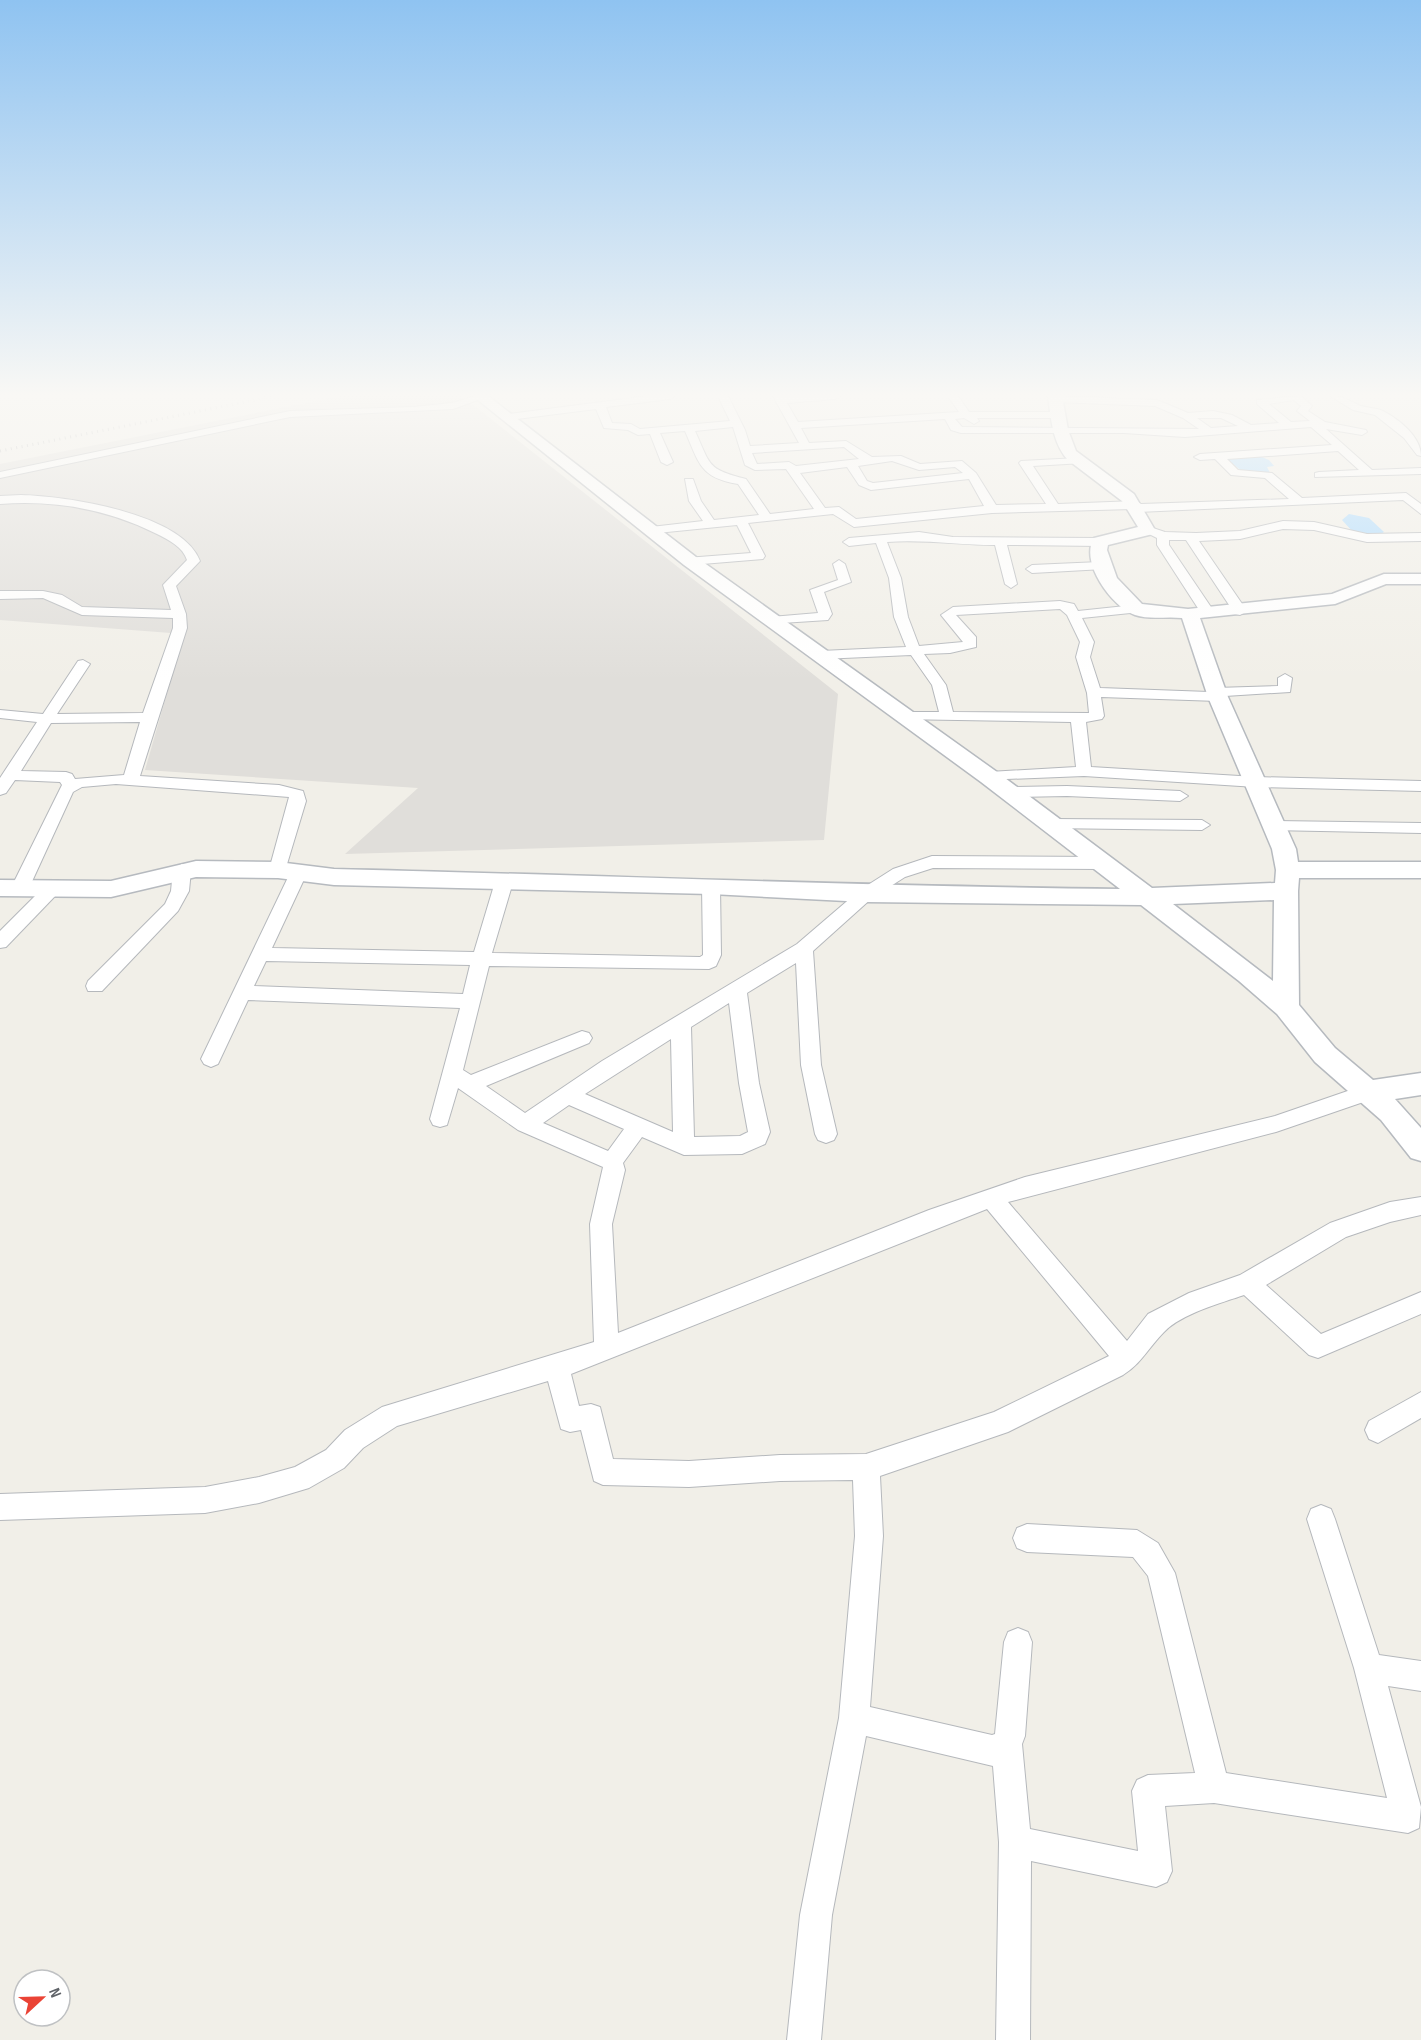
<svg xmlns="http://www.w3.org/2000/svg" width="1421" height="2040" viewBox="0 0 1421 2040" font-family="'Sofia Sans Condensed',sans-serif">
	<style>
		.industrial { fill: #e0deda }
		.water { fill: #aadaff }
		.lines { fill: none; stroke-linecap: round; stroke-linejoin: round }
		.street-casing { stroke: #b5b8bc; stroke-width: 2 }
		.secondary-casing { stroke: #b6babf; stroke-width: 3 }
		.street { fill: #fff; fill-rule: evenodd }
		.secondary { fill: #fff; fill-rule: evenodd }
		.rail { stroke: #b6b7b8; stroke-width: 3; stroke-dasharray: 1 4.5; stroke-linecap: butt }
	</style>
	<rect width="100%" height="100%" fill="#f1efe8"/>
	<path class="industrial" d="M 341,396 L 462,396 L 838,694 L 824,840 L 345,854 L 418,788 L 145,770 L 184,634 L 0,620 L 0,464 Z"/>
	<g class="water">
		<path d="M 1257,455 L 1269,460 L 1274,466 L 1267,467 L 1270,473 L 1244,473 L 1227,459 Z"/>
		<path d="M 1349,514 L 1369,518 L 1384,532 L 1377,536 L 1353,532 L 1342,520 Z"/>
	</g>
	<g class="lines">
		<g class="street-casing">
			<g id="street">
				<path d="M 475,396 L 486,397 L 453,409 L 290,417 L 0,478 L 0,472 L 290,411 L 413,407 L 452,403 Z"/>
				<path d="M 648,396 L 675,396 L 670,399 L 606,407 L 612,423 L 631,424 L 640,429 L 730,421 L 718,396 L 728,396 L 745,430 L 750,446 L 799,443 L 773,396 L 840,396 L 835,399 L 787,403 L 798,422 L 959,412 L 948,396 L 958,396 L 969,412 L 1059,412 L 1064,415 L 1059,418 L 977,418 L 979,421 L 974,424 L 964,418 L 955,419 L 962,427 L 1199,429 L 1183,418 L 1155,406 L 1056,402 L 1051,399 L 1056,396 L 1157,400 L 1188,413 L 1213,411 L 1232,415 L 1251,425 L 1279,423 L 1257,404 L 1257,400 L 1301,396 L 1312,406 L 1308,411 L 1325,422 L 1366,430 L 1367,432 L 1362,435 L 1326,429 L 1372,470 L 1421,468 L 1421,474 L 1315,477 L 1315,473 L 1319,472 L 1359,470 L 1338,451 L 1227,459 L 1238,470 L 1272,473 L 1302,498 L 1406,493 L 1421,504 L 1421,514 L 1403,500 L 1138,512 L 1133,509 L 992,513 L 854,527 L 833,514 L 748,523 L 765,556 L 763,559 L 690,565 L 684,561 L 686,558 L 751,553 L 737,525 L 647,534 L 647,528 L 651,527 L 703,521 L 689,501 L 685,479 L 693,479 L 701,501 L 714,520 L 759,515 L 738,484 C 700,478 699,463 685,431 L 660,433 L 673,462 L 667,465 L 661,462 L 650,434 L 638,435 L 628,430 L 604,428 L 596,409 L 509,420 L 504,417 L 509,414 ZM 1294,400 L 1301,406 L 1297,411 L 1310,421 L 1291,422 L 1269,404 ZM 1197,418 L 1221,418 L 1238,426 L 1211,428 ZM 945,419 L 951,430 L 961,433 L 1124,433 L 1185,437 L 1311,427 L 1332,445 L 1200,454 L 1194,457 L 1200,460 L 1215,459 L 1231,475 L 1265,478 L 1289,499 L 1141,504 L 1136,501 L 1058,504 L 1033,466 L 1083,463 L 1085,461 L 1079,458 L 1021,461 L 1019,463 L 1046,504 L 996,505 L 976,473 L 962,461 L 920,464 L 901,456 L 872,457 L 846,441 L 809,443 L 801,428 ZM 733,427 L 745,465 L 755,470 L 786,469 L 814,509 L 770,514 L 746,479 C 707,469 711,466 695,431 ZM 844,447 L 859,459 L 796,466 L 789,462 L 757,464 L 752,453 ZM 892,461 L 919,470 L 955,467 L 963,473 L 873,483 L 867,481 L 858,466 ZM 847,467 L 859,485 L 871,490 L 969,479 L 984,506 L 856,519 L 839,507 L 825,508 L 800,473 Z"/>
				<path d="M 1330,396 C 1343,395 1349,401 1361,406 C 1368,408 1377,408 1383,411 C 1400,420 1421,437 1421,456 L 1417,455 L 1404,438 L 1375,415 L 1353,410 Z"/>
				<path d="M 21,495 C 66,496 182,513 200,561 L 176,586 L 186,614 L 187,628 L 140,776 L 279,785 L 303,791 L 306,801 L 284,874 L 272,874 L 269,870 L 289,797 L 116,784 L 82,787 L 73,792 L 29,888 L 26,892 L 14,892 L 11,888 L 62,785 L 60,782 L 15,780 L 6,793 L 0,795 L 0,778 L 37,722 L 0,718 L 0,710 L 43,714 L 78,661 L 83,660 L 90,664 L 57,714 L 143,713 L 173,628 L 173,618 L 82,615 L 43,598 L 0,599 L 0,591 L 43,591 L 62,595 L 82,607 L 171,610 L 163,585 L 187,560 C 183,547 169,540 157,534 C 107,509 55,500 0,504 L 0,496 ZM 140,722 L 124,775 L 75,779 L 72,774 L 66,772 L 21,771 L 51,723 Z"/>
				<path d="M 1283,521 L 1314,522 L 1367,534 L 1421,533 L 1421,541 L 1367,542 L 1314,530 L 1283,529 L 1240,539 L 1199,541 L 1247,611 L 1240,615 L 1235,614 L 1186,540 L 1169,540 L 1169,545 L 1215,613 L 1208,617 L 1203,616 L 1157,545 L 1157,538 L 1141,530 L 1147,526 L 1165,532 L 1196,533 L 1240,531 Z"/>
				<path d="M 919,532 L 953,537 L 1100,538 L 1106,542 L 1100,546 L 1007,545 L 1017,584 L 1011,588 L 1005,584 L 995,545 C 959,545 923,539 887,542 L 901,578 L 908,617 L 919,646 L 963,642 L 941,615 L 953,607 L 1060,601 L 1074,604 L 1078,611 L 1135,605 L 1140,606 L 1140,612 L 1082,618 L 1094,642 L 1090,657 L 1100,688 L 1209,692 L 1216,688 L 1278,686 L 1278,678 L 1285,674 L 1292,678 L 1290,692 L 1225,696 L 1223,700 L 1218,701 L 1101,697 L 1104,716 L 1102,719 L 1086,722 L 1091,767 L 1256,777 L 1421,781 L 1421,791 L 1256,787 L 1084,776 L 983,780 L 981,777 L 983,774 L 989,772 L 1076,767 L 1071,722 L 897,719 L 895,716 L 902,712 L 939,712 L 932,685 L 911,655 L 821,659 L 814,655 L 821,651 L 906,647 L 894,617 L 889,578 L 876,543 L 849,546 L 843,542 L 849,538 ZM 1060,609 L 1067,615 L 1080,642 L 1076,657 L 1087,693 L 1089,713 L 953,712 L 946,685 L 924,654 L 950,653 L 976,647 L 976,637 L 956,615 Z"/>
				<path d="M 839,560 L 845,564 L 851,582 L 824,592 L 832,614 L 828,620 L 766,624 L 766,618 L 771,617 L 818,613 L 810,590 L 838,580 L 833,564 Z"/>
				<path d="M 1100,562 L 1104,563 L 1104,569 L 1032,573 L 1026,569 L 1032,565 Z"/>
				<path d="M 1067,786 L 1180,791 L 1188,796 L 1180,801 L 1067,796 L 1009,797 L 1001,792 L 1009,787 Z"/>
				<path d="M 1052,819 L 1202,820 L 1210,825 L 1202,830 L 1046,828 L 1044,824 Z"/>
				<path d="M 1275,821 L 1421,823 L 1421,833 L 1269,830 L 1267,826 Z"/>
				<path d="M 932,856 L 1101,857 L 1110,863 L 1101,869 L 933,868 L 905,877 L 872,898 L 813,951 L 821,1065 L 837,1134 L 834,1140 L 826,1143 L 818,1140 L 815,1134 L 801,1065 L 796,963 L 747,993 L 759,1083 L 770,1132 L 765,1144 L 742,1154 L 684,1155 L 642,1137 L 623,1163 L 625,1170 L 612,1224 L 618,1333 L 929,1210 L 1025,1177 L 1275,1116 L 1368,1084 L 1375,1086 L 1378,1092 L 1375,1098 L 1276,1132 L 1008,1202 L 1127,1341 L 1148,1314 L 1189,1293 L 1240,1275 L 1330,1223 L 1390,1202 L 1421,1197 L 1421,1215 L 1390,1222 L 1346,1237 L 1266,1285 L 1321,1334 L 1421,1292 L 1421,1314 L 1318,1358 L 1309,1355 L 1244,1295 C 1221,1303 1181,1314 1164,1332 C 1149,1347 1141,1364 1123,1375 L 1008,1432 L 880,1476 L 883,1536 L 870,1707 L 992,1735 L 995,1734 L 1004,1642 L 1008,1632 L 1018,1628 L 1028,1632 L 1032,1642 L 1025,1736 L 1022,1744 L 1030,1829 L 1138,1851 L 1132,1791 L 1137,1780 L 1148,1775 L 1195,1773 L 1148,1576 L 1133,1557 L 1027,1552 L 1017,1548 L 1013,1538 L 1017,1528 L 1027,1524 L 1137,1530 L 1158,1543 L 1175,1573 L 1226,1773 L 1387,1798 L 1354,1668 L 1307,1519 L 1311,1509 L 1321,1505 L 1331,1509 L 1335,1519 L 1379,1655 L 1421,1661 L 1421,1691 L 1388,1686 L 1421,1807 L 1419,1828 L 1408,1833 L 1214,1803 L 1165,1806 L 1172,1871 L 1167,1882 L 1156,1887 L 1031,1861 L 1030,2040 L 996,2040 L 999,1842 L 993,1766 L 866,1736 L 832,1915 L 821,2040 L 787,2040 L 800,1915 L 839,1718 L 855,1536 L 853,1480 L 780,1481 L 689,1487 L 603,1485 L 594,1481 L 581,1430 L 570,1432 L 561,1429 L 548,1381 L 397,1426 L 363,1448 L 344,1468 L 309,1488 L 259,1503 L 205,1513 L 0,1520 L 0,1494 L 205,1487 L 259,1477 L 295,1467 L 326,1450 L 345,1430 L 382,1407 L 594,1342 L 590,1224 L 603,1167 L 518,1130 L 458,1088 L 447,1125 L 440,1127 L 433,1125 L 430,1119 L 460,1008 L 248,1000 L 218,1064 L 211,1067 L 204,1064 L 201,1059 L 292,869 L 298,867 L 307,873 L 272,948 L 474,952 L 495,882 L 504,876 L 513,882 L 492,953 L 700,957 L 703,955 L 702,886 L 711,880 L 717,882 L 720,886 L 721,955 L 716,966 L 709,969 L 489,966 L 463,1070 L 471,1075 L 582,1031 L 589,1033 L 592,1038 L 589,1043 L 486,1086 L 525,1113 L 602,1061 L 797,944 L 860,890 L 893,869 ZM 266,961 L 470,965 L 463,994 L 254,986 ZM 729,1003 L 739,1083 L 748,1132 L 740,1136 L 694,1137 L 691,1027 ZM 671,1039 L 673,1132 L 585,1094 ZM 569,1105 L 624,1129 L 608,1151 L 543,1123 ZM 987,1209 L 1109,1356 L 994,1412 L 866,1454 L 780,1455 L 689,1461 L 613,1459 L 600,1407 L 591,1404 L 579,1406 L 571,1374 Z"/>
				<path d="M 182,864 L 191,870 L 189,891 L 178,911 L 102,991 L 88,991 L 86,986 L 88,981 L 165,904 L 171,891 L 173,870 Z"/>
				<path d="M 53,882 L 59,884 L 62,888 L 59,892 L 6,947 L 0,948 L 0,931 L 47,884 Z"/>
				<path d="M 1421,1392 L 1421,1418 L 1378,1443 L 1369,1439 L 1365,1430 L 1369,1421 Z"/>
			</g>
		</g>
		<g class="secondary-casing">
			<path id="secondary" d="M 473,396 L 488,396 L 696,557 L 997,772 L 1152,888 L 1275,883 L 1276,870 L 1272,849 L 1208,697 L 1182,618 C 1166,616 1150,620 1135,615 C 1112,607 1079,562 1094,538 L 1138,527 L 1122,501 L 1068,460 C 1052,443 1051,417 1048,396 L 1062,396 L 1068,430 L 1076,451 L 1134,494 L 1155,530 L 1153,534 L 1108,545 L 1107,550 L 1117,578 L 1142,604 L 1188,609 L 1332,594 L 1384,574 L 1421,574 L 1421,584 L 1386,584 L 1335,604 L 1200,618 L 1228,697 L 1296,849 L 1298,862 L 1421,862 L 1421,878 L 1299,878 L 1298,891 L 1299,1005 L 1335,1048 L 1373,1080 L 1421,1073 L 1421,1095 L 1395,1099 L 1421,1128 L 1421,1161 L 1411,1158 L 1381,1120 L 1315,1062 L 1277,1014 L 1239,981 L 1141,905 L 866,902 L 711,894 L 334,885 L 278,878 L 196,877 L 111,897 L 0,896 L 0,880 L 111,881 L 196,861 L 278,862 L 334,869 C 596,875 858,886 1120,889 L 981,782 L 684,565 ZM 1274,900 L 1273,981 L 1173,904 Z"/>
		</g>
		<use href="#street" class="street"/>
		<use href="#secondary" class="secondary"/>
		<path class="rail" d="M 0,451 L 275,396"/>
	</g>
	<linearGradient id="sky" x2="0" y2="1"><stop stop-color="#8fc3f1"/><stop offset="0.58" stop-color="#f9f8f5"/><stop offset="1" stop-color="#f9f8f5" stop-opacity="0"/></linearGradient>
	<rect width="1421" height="681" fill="url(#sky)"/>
	<g transform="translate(42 1998) rotate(68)"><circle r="28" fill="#ffffff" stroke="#bfc1c3" stroke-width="1.5"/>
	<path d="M0-4.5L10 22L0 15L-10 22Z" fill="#ea4335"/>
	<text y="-9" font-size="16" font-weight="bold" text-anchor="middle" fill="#5f6368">N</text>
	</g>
</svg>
